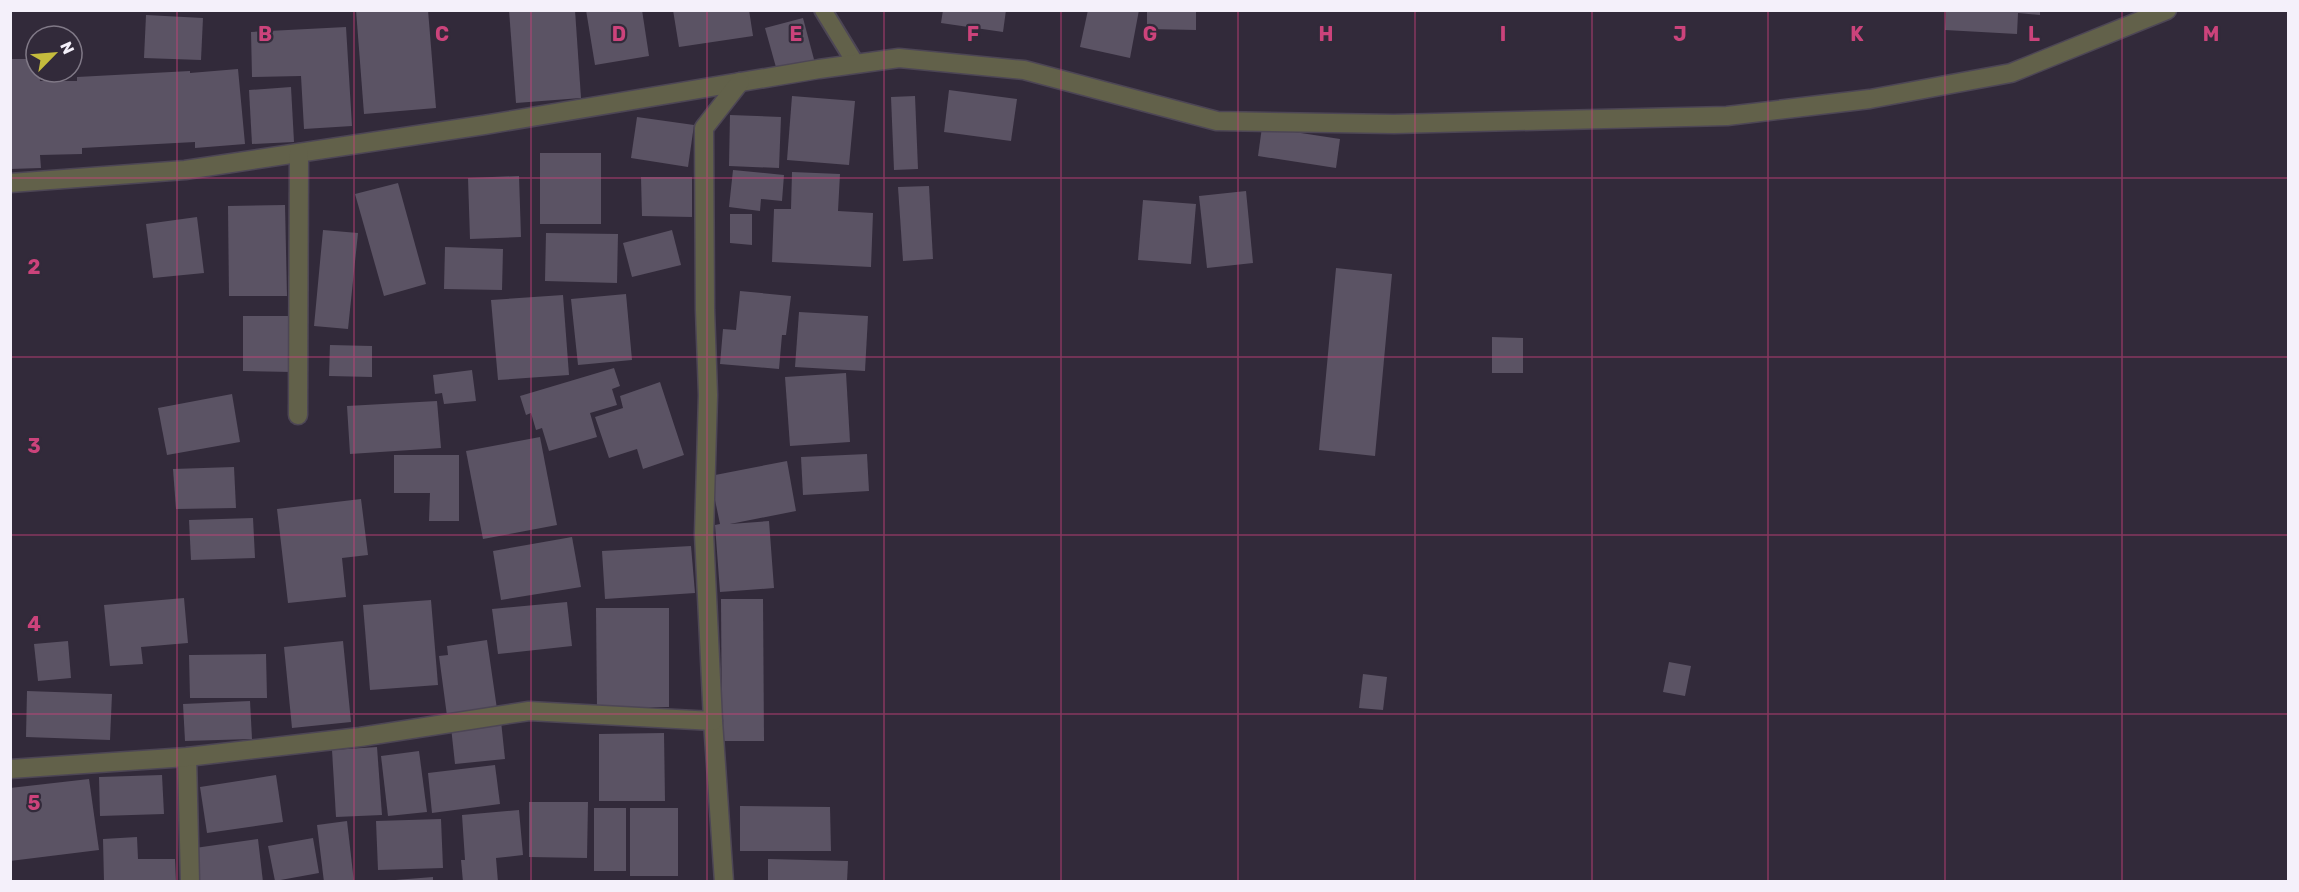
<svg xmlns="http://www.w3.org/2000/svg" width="2299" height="892" viewBox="0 0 2299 892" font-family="Rubik,sans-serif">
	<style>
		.building { fill: #5b5364 }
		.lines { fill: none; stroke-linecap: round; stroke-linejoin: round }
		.service-casing { stroke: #4d4655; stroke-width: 20 }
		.minor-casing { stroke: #4d4655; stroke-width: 21 }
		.service { stroke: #62614a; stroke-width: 16 }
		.minor { stroke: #62614a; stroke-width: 18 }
		.grid { fill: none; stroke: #cc437b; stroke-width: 1.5; stroke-opacity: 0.55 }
		.grid-label { font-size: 20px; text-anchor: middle; font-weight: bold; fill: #cc437b; stroke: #322a3a; stroke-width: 4.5; stroke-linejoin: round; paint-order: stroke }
	</style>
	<rect width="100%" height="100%" fill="#322a3a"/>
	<g class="building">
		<path d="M 356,10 L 428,10 L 436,108 L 364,114 Z"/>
		<path d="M 509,10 L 575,10 L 581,98 L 516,103 Z"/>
		<path d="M 586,10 L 642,10 L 649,56 L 595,65 Z"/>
		<path d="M 673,10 L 749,10 L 753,36 L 679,47 Z"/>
		<path d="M 943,10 L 1006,10 L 1003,32 L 941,23 Z"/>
		<path d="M 1088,10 L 1139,10 L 1130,58 L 1080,47 Z"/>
		<path d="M 1147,10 L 1196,10 L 1196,30 L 1147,29 Z"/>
		<path d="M 1946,10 L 2040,10 L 2040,15 L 2018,13 L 2017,34 L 1945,30 Z"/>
		<path d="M 146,15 L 203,18 L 201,60 L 144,58 Z"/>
		<path d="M 803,18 L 816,67 L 779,78 L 765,28 Z"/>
		<path d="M 346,27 L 352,126 L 304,129 L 301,76 L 252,77 L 251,32 Z"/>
		<path d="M 10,59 L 36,59 L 36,72 L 39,72 L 40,81 L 77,81 L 77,77 L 190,71 L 190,73 L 238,69 L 245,144 L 195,148 L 195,142 L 82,148 L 82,154 L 40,155 L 41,168 L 10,169 Z"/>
		<path d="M 291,87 L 294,142 L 252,144 L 249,90 Z"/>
		<path d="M 949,90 L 1017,99 L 1011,141 L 944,132 Z"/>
		<path d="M 792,96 L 855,101 L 849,165 L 787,160 Z"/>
		<path d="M 915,96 L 918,169 L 894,170 L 891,97 Z"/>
		<path d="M 730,115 L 781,117 L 779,168 L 729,166 Z"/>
		<path d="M 637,117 L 694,125 L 688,167 L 631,158 Z"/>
		<path d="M 1262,127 L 1340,139 L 1336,168 L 1258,156 Z"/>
		<rect x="540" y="153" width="61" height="71"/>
		<path d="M 733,170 L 784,175 L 782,201 L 761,199 L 760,211 L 729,207 Z"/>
		<path d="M 792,172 L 840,174 L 838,211 L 873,213 L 871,267 L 772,262 L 774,209 L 791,209 Z"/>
		<path d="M 519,176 L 521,237 L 470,239 L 468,178 Z"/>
		<path d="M 641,177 L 692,177 L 692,217 L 642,216 Z"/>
		<path d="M 398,183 L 426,284 L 384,296 L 355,194 Z"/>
		<path d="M 929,186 L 933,259 L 903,261 L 898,187 Z"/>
		<path d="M 1246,191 L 1253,263 L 1207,268 L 1199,196 Z"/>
		<path d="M 1143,200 L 1196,204 L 1191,264 L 1138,260 Z"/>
		<path d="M 285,205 L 287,296 L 229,296 L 228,206 Z"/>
		<path d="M 730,214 L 752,214 L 752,245 L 730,243 Z"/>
		<path d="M 197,217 L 204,273 L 153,278 L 146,224 Z"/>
		<path d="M 323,230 L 358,233 L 348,329 L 314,326 Z"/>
		<path d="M 672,230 L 681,265 L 632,277 L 623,243 Z"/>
		<path d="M 546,233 L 618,234 L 617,283 L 545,281 Z"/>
		<path d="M 445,247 L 503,249 L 502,290 L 444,289 Z"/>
		<path d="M 1336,268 L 1392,274 L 1375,456 L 1319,450 Z"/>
		<path d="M 740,291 L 791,296 L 786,335 L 782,335 L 779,369 L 720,364 L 723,329 L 736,330 Z"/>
		<path d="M 626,294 L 632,360 L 578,365 L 571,299 Z"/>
		<path d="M 563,295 L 569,375 L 498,380 L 491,300 Z"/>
		<path d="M 799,312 L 868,316 L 865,371 L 795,367 Z"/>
		<path d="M 243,316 L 292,316 L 292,372 L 243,371 Z"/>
		<path d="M 1492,337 L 1523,338 L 1523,373 L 1492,373 Z"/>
		<path d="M 330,345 L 372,346 L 372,377 L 329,376 Z"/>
		<path d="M 614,368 L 620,386 L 612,389 L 617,405 L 590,413 L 597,437 L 549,451 L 542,428 L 536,430 L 531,413 L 526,415 L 520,396 Z"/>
		<path d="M 472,370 L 476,401 L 444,404 L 442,393 L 435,394 L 433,375 Z"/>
		<path d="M 846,373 L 850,442 L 790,446 L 785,377 Z"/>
		<path d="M 660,382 L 684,455 L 643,469 L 637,449 L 609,458 L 595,417 L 623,408 L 620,396 Z"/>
		<path d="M 232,394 L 240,442 L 167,455 L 158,408 Z"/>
		<path d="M 437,401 L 441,448 L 350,454 L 347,406 Z"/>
		<path d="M 540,437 L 557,525 L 483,539 L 466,451 Z"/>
		<path d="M 867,454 L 869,491 L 803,495 L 801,457 Z"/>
		<path d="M 394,455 L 459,455 L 459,521 L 429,521 L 430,493 L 394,493 Z"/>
		<path d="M 787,461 L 796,511 L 730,524 L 769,521 L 774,588 L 720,592 L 715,525 L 720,524 L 710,476 Z"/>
		<path d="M 234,467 L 236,508 L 176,509 L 173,469 Z"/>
		<path d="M 361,499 L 368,555 L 342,558 L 346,597 L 288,603 L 277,509 Z"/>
		<path d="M 253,518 L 255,558 L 191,560 L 189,520 Z"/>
		<path d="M 572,537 L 581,587 L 501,600 L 493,551 Z"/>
		<path d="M 691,546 L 695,593 L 605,599 L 602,551 Z"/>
		<path d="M 184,598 L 188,643 L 141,647 L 143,664 L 110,666 L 104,605 Z"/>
		<path d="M 721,599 L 763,599 L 764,741 L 722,741 Z"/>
		<path d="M 431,600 L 438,685 L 370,690 L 363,605 Z"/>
		<path d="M 567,602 L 572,646 L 498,654 L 492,609 Z"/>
		<path d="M 596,608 L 669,608 L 669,707 L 597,707 Z"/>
		<path d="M 487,640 L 497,709 L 447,716 L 439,656 L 448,655 L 447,646 Z"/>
		<path d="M 68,641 L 71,678 L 38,681 L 34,644 Z"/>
		<path d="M 343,641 L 351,722 L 292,728 L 284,647 Z"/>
		<path d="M 266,654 L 267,698 L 190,698 L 189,655 Z"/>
		<path d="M 1669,662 L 1691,666 L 1685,696 L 1663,692 Z"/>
		<path d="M 1363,674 L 1387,677 L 1383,710 L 1359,708 Z"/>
		<path d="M 27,691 L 112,694 L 110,740 L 26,737 Z"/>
		<path d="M 250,701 L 252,739 L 185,741 L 183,704 Z"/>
		<path d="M 501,721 L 505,759 L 455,764 L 451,727 Z"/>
		<path d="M 664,733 L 665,801 L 599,801 L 599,734 Z"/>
		<path d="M 377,747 L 382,815 L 336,817 L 332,750 Z"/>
		<path d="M 419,751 L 427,812 L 388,816 L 381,756 Z"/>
		<path d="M 495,765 L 500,804 L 432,813 L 428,773 Z"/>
		<path d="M 162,775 L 164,814 L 100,816 L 99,777 Z"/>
		<path d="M 276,775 L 283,822 L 207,833 L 200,787 Z"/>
		<path d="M 89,779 L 99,850 L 10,861 L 10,788 Z"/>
		<path d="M 529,802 L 588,802 L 587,858 L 529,857 Z"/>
		<path d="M 740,806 L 830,807 L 831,851 L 740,851 Z"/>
		<rect x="594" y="808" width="32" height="63"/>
		<rect x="630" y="808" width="48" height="68"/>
		<path d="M 519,810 L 523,855 L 496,858 L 498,882 L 463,882 L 461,860 L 465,860 L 462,815 Z"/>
		<path d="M 441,819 L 443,868 L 378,870 L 376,821 Z"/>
		<path d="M 347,821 L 354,882 L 324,882 L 317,825 Z"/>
		<path d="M 137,837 L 138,859 L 175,859 L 176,882 L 104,882 L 103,839 Z"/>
		<path d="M 313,838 L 319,873 L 275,881 L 268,846 Z"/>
		<path d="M 258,839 L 263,882 L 199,882 L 195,848 Z"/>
		<path d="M 768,859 L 848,861 L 847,882 L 768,882 Z"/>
		<path d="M 433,877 L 433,882 L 395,882 L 395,880 Z"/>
	</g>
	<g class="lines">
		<g class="service-casing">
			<path id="service" d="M 823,10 L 856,64"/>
		</g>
		<g class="minor-casing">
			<g id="minor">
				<path d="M 10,183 L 185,170 L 484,125 L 819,69 L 899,58 L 1024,70 L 1217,121 L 1394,124 L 1727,116 L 1870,99 L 2011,73 L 2167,10"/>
				<path d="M 298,415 L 299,153"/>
				<path d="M 713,721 L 724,882"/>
				<path d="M 187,757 L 190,882"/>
				<path d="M 10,769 L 187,757 L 360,737 L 529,711 L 713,721 L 704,534 L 708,395 L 705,310 L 704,128 L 740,82"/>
			</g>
		</g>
		<use href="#service" class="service"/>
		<use href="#minor" class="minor"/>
	</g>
	<path class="grid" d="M 177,10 L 177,882M 354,10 L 354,882M 531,10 L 531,882M 707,10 L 707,882M 884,10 L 884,882M 1061,10 L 1061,882M 1238,10 L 1238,882M 1415,10 L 1415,882M 1592,10 L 1592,882M 1768,10 L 1768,882M 1945,10 L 1945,882M 2122,10 L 2122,882M 10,178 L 2288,178M 10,357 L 2288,357M 10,535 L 2288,535M 10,714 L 2288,714"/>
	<g class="grid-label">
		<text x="265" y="41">B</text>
		<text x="442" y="41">C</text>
		<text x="619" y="41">D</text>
		<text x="796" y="41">E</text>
		<text x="973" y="41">F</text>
		<text x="1150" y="41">G</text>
		<text x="1326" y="41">H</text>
		<text x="1503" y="41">I</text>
		<text x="1680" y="41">J</text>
		<text x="1857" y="41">K</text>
		<text x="2034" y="41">L</text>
		<text x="2211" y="41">M</text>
		<text x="34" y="274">2</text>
		<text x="34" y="453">3</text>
		<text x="34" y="631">4</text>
		<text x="34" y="810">5</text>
	</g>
	<rect width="2299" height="892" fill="none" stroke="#f4f0fa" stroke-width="24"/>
	<g transform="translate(54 54) rotate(65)"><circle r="28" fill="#322a3a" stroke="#807987" stroke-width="1.5"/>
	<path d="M0-4.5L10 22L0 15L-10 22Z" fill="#c5bc3d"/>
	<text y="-9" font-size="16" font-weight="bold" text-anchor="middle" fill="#f4f0fa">N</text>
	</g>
</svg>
